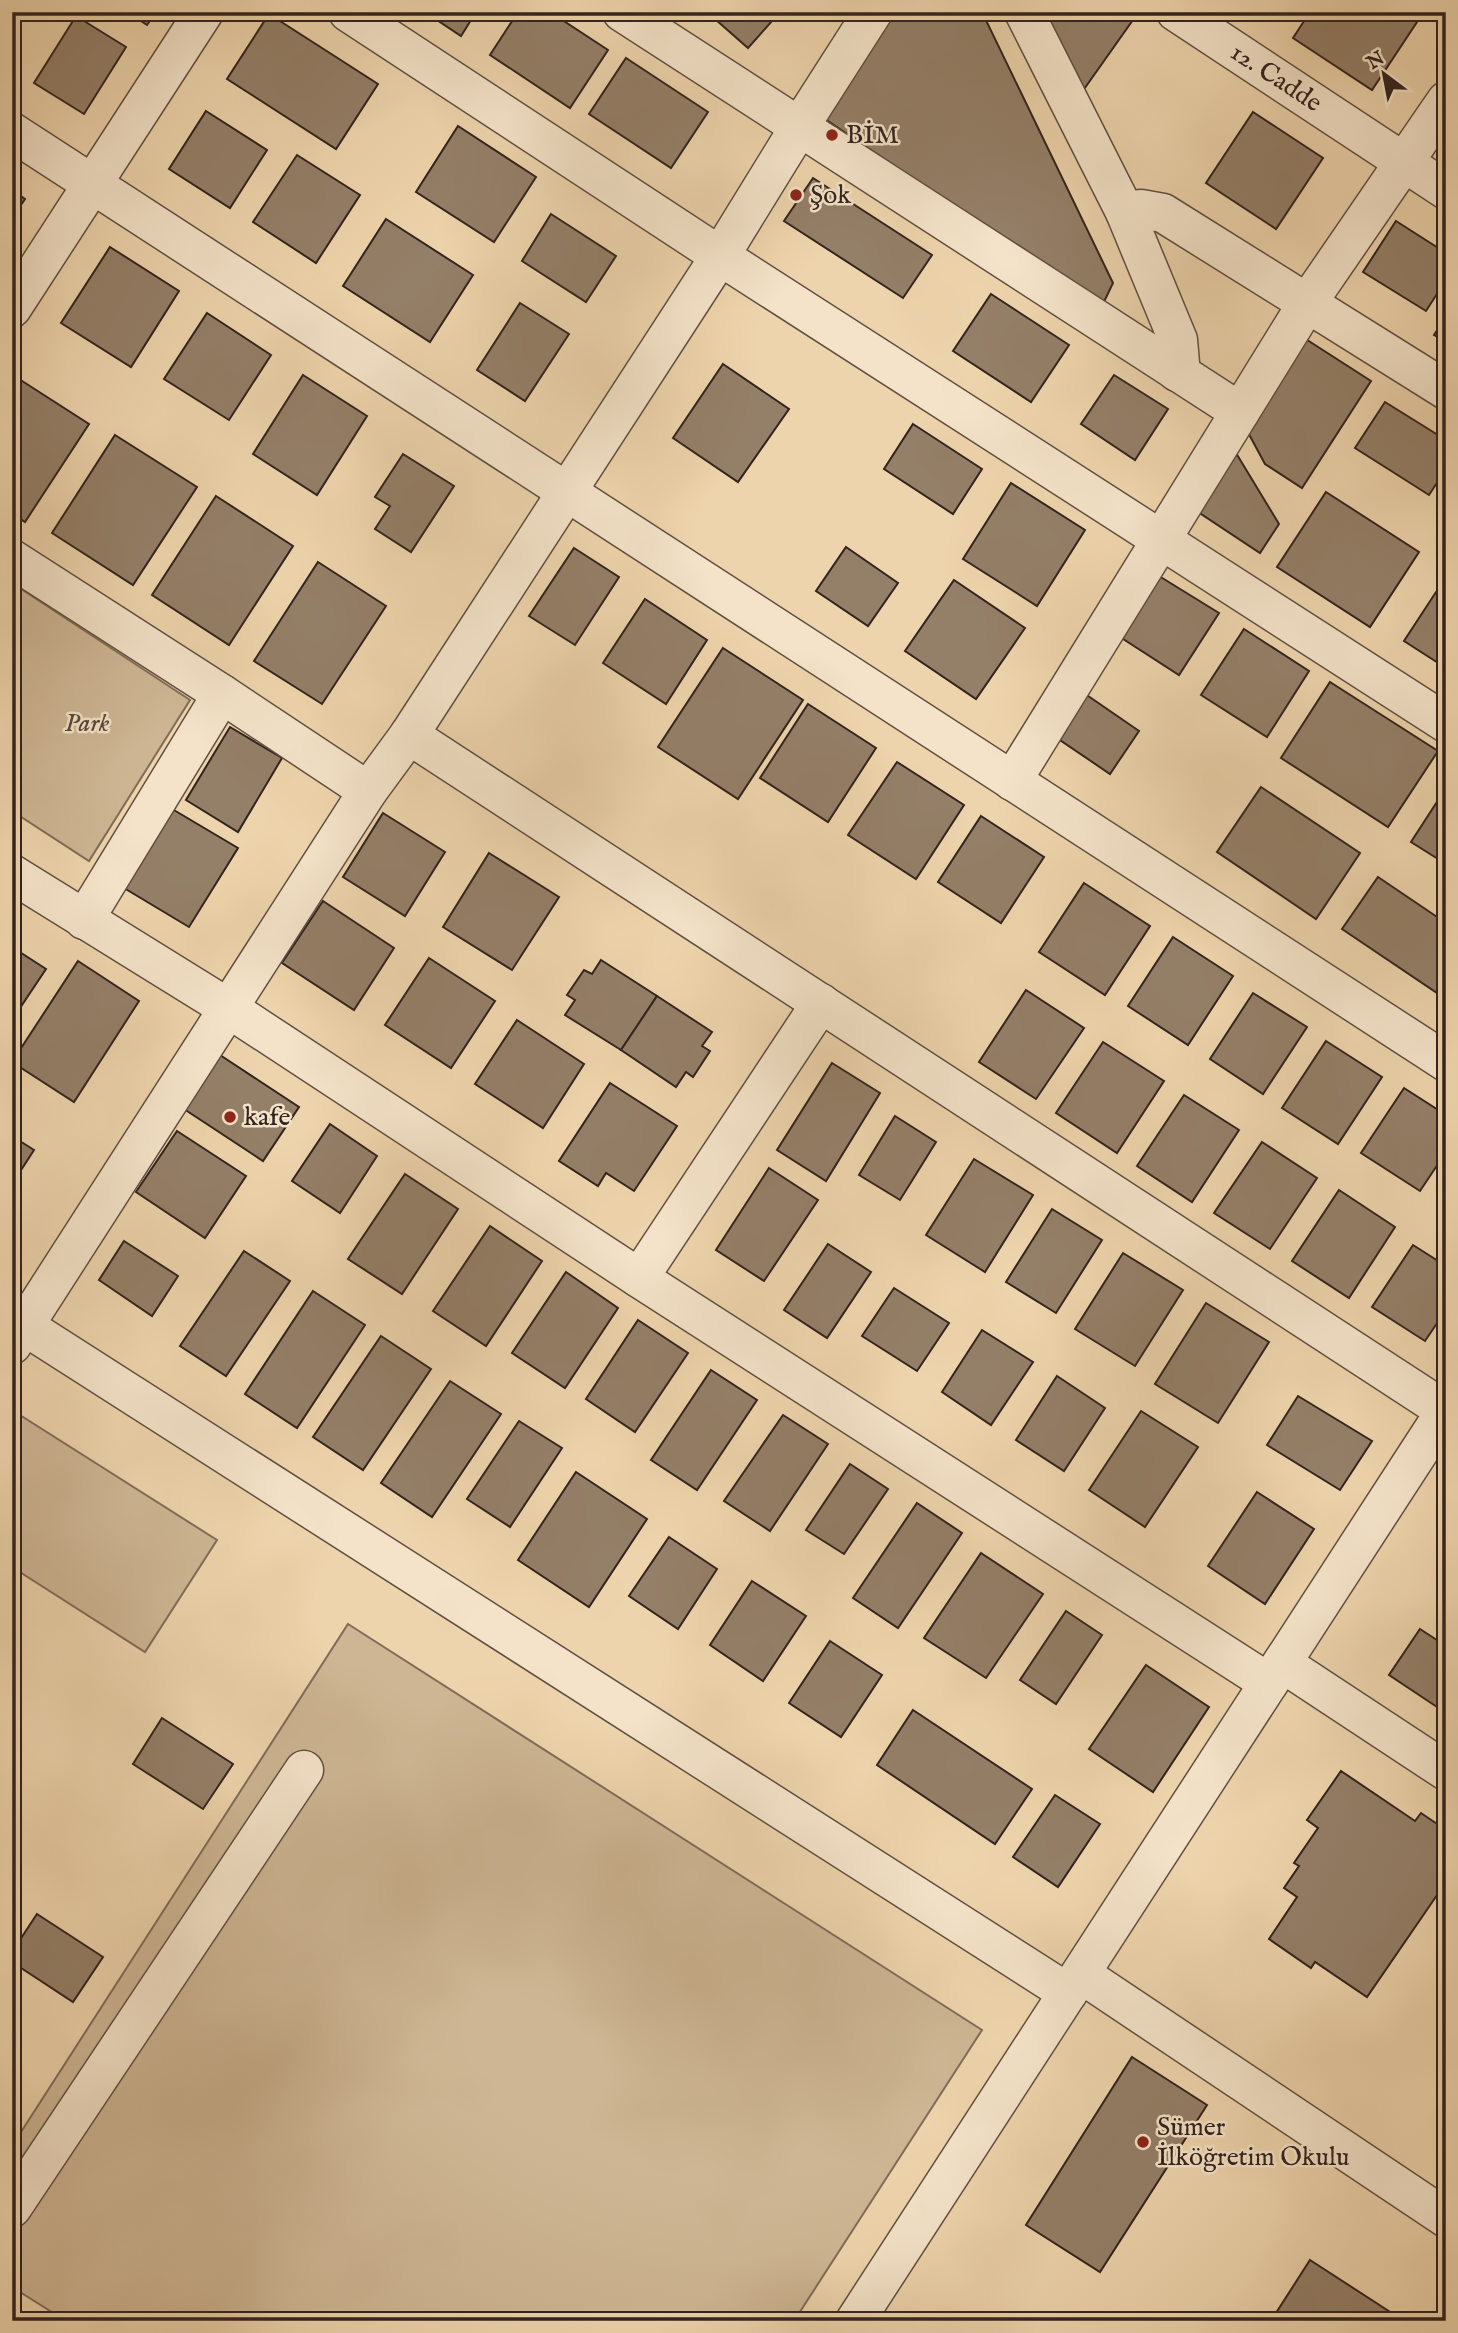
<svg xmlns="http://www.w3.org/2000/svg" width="1458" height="2333" viewBox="0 0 1458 2333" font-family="'IM FELL English',serif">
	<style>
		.park { fill: #ceb694; stroke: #806c59; stroke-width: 2 }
		.building { fill: #947f68; stroke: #32231e; stroke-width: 2 }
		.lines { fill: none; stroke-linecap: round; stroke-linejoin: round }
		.minor-casing { stroke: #614f42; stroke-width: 41 }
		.minor { stroke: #f4e3c9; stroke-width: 38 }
		.poi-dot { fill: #8f2418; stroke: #f4e3c9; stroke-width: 2.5 }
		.labels { text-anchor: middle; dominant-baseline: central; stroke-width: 5; stroke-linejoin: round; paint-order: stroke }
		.street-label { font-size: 26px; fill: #32231e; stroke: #f4e3c9 }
		.poi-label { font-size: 26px; fill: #32231e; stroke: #f4e3c9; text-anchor: start }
		.park-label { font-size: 26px; font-style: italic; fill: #59483c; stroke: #f4e3c9 }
	</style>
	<rect width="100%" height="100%" fill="#eed4ac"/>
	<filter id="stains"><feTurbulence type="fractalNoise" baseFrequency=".00286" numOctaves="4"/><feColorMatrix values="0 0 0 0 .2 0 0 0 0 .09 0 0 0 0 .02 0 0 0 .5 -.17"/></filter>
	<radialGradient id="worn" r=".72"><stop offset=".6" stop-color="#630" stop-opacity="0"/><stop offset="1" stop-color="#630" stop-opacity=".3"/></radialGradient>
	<g class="park">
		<path d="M 12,583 L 190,700 L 89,861 L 12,811 Z"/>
		<path d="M 12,1410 L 217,1540 L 145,1652 L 12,1567 Z"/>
		<path d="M 348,1624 L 982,2030 L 794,2321 L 66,2321 L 12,2287 L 12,2146 Z"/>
	</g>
	<g class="building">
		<path d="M 127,12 L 156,12 L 147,25 Z"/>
		<path d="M 425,12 L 476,12 L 461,36 Z"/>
		<path d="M 518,12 L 550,12 L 608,50 L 570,108 L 490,55 Z"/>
		<path d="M 707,12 L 780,12 L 748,48 Z"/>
		<path d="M 891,12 L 982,12 L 1113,283 L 1102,306 L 822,117 Z"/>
		<path d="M 1029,12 L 1128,12 L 1135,17 L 1082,92 Z"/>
		<path d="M 1310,12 L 1408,12 L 1419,19 L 1372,90 L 1293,38 Z"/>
		<path d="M 269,14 L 378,84 L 336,149 L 227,79 Z"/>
		<path d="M 76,16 L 126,47 L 84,114 L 34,83 Z"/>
		<path d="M 626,58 L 708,112 L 671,168 L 589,114 Z"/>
		<path d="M 206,111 L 267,150 L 230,208 L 169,169 Z"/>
		<path d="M 1253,112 L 1323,158 L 1276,229 L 1206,183 Z"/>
		<path d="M 458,126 L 536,177 L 494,242 L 416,192 Z"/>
		<path d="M 297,155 L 360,195 L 316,263 L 253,222 Z"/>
		<path d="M 813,178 L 932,255 L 903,298 L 784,221 Z"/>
		<path d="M 12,190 L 25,199 L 12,218 Z"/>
		<path d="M 551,214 L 616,256 L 586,302 L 522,261 Z"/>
		<path d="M 386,219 L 473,275 L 430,342 L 343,286 Z"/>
		<path d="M 1396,221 L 1446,253 L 1446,280 L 1426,311 L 1363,272 Z"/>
		<path d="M 110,247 L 179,291 L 131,367 L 61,323 Z"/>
		<path d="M 991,294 L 1069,345 L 1031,402 L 953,351 Z"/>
		<path d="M 520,303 L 569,334 L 525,401 L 477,370 Z"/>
		<path d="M 207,313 L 271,355 L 229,420 L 164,379 Z"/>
		<path d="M 1446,317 L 1446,342 L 1434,335 Z"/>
		<path d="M 1301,336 L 1371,381 L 1302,488 L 1265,464 L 1244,425 Z"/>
		<path d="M 723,364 L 789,409 L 738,482 L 673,438 Z"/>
		<path d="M 303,375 L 367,416 L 317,495 L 253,454 Z"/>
		<path d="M 1114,375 L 1168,409 L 1135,460 L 1081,424 Z"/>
		<path d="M 19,379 L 89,424 L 25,522 L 12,513 L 12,390 Z"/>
		<path d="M 1385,402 L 1446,440 L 1446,469 L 1429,495 L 1355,448 Z"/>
		<path d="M 913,424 L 982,469 L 953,514 L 884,469 Z"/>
		<path d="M 115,435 L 197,487 L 133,585 L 52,533 Z"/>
		<path d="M 1236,453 L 1279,524 L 1260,553 L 1192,508 Z"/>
		<path d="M 403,454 L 454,486 L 411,552 L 375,529 L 390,506 L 375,497 Z"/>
		<path d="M 1011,483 L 1085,530 L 1037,606 L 963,559 Z"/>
		<path d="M 1326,492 L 1419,552 L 1370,627 L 1277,567 Z"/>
		<path d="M 216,496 L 293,546 L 229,645 L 152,595 Z"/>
		<path d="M 846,547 L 898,583 L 868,626 L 816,591 Z"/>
		<path d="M 574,548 L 619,577 L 575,645 L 529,616 Z"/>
		<path d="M 318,562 L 386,606 L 322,704 L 254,661 Z"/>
		<path d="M 1159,576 L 1219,613 L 1179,675 L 1120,637 Z"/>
		<path d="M 954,580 L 1025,628 L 976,699 L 905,651 Z"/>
		<path d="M 1436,592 L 1446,598 L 1446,668 L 1404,641 Z"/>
		<path d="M 645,599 L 707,640 L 666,704 L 603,663 Z"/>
		<path d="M 1244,629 L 1309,671 L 1267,737 L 1201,695 Z"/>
		<path d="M 723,648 L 803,700 L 738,799 L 658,747 Z"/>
		<path d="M 1330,682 L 1438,751 L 1388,827 L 1281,758 Z"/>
		<path d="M 1078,689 L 1139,731 L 1110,774 L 1048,732 Z"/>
		<path d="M 808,704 L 876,748 L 828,822 L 760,778 Z"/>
		<path d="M 230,727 L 282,758 L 238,832 L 186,800 Z"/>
		<path d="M 897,762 L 964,805 L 916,879 L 848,835 Z"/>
		<path d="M 1261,787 L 1360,853 L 1316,919 L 1217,852 Z"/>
		<path d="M 1446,788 L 1446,864 L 1411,842 Z"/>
		<path d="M 162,803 L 238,848 L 189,927 L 114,882 Z"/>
		<path d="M 383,813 L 445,852 L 405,916 L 343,877 Z"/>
		<path d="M 981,816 L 1044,857 L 1001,923 L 938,882 Z"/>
		<path d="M 489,853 L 559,897 L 512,970 L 443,927 Z"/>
		<path d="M 1378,877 L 1446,923 L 1446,999 L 1342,929 Z"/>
		<path d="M 1084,883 L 1150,926 L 1105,995 L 1039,952 Z"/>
		<path d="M 323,901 L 394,948 L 354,1010 L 282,963 Z"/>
		<path d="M 1173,937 L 1233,976 L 1188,1045 L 1128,1006 Z"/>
		<path d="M 12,947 L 46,969 L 12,1020 Z"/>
		<path d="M 429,958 L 495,1001 L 451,1068 L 385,1025 Z"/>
		<path d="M 601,960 L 657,996 L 621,1050 L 565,1015 L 575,1000 L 567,995 L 584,970 L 592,974 Z"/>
		<path d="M 78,961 L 139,1001 L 74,1102 L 12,1062 Z"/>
		<path d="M 1026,990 L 1084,1028 L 1036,1099 L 979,1062 Z"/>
		<path d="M 1253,993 L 1307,1027 L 1263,1094 L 1210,1059 Z"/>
		<path d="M 657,996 L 712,1032 L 702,1046 L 710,1051 L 693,1077 L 686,1072 L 676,1087 L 621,1050 Z"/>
		<path d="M 517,1020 L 584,1064 L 543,1128 L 475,1084 Z"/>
		<path d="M 1326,1041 L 1382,1077 L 1338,1144 L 1282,1108 Z"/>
		<path d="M 1103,1042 L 1164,1081 L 1117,1153 L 1056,1113 Z"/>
		<path d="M 220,1055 L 299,1107 L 263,1161 L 184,1109 Z"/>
		<path d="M 832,1063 L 880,1093 L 826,1181 L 777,1150 Z"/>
		<path d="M 610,1083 L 677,1126 L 634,1191 L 606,1173 L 598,1186 L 559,1161 Z"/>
		<path d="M 1404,1088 L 1446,1115 L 1446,1152 L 1420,1191 L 1361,1153 Z"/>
		<path d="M 1184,1095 L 1239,1130 L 1192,1202 L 1137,1166 Z"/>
		<path d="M 895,1116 L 936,1142 L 900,1200 L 859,1175 Z"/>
		<path d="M 330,1124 L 377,1156 L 340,1213 L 292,1181 Z"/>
		<path d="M 177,1131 L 246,1176 L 205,1238 L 136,1192 Z"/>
		<path d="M 12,1136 L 34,1150 L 12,1184 Z"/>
		<path d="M 1262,1142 L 1317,1178 L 1270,1249 L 1214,1213 Z"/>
		<path d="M 974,1159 L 1033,1195 L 985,1272 L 926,1235 Z"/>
		<path d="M 769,1168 L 818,1200 L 764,1281 L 716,1250 Z"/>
		<path d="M 405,1174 L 458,1209 L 402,1294 L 348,1259 Z"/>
		<path d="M 1339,1190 L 1395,1227 L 1349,1298 L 1292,1261 Z"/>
		<path d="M 1446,1194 L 1446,1208 L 1439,1204 Z"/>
		<path d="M 1052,1209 L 1102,1240 L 1056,1313 L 1006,1282 Z"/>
		<path d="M 490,1226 L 542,1261 L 486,1346 L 433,1311 Z"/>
		<path d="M 124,1241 L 178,1276 L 152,1316 L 99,1280 Z"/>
		<path d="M 828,1244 L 871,1272 L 827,1338 L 784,1310 Z"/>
		<path d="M 1413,1245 L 1446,1266 L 1446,1310 L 1425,1341 L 1372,1307 Z"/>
		<path d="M 244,1251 L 290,1281 L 226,1376 L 180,1346 Z"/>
		<path d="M 1123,1253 L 1183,1290 L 1135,1366 L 1075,1329 Z"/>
		<path d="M 566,1272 L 618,1308 L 565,1388 L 512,1353 Z"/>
		<path d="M 894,1288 L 949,1323 L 917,1371 L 862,1336 Z"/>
		<path d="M 313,1291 L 365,1325 L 297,1428 L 245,1394 Z"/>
		<path d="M 1206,1303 L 1269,1342 L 1218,1423 L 1155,1384 Z"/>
		<path d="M 638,1320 L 688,1353 L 635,1432 L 586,1399 Z"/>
		<path d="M 982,1330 L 1033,1362 L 991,1425 L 942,1392 Z"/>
		<path d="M 381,1336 L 431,1369 L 363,1470 L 313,1437 Z"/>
		<path d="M 711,1370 L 757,1400 L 697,1490 L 651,1460 Z"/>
		<path d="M 1057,1376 L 1105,1408 L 1064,1471 L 1016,1440 Z"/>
		<path d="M 450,1381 L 501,1414 L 432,1517 L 381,1483 Z"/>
		<path d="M 1298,1396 L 1372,1441 L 1340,1490 L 1267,1445 Z"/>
		<path d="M 1141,1411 L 1198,1447 L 1145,1527 L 1089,1490 Z"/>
		<path d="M 783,1415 L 828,1444 L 770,1531 L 724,1501 Z"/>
		<path d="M 519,1421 L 562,1448 L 510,1527 L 467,1499 Z"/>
		<path d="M 850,1464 L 888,1489 L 844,1554 L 806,1530 Z"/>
		<path d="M 576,1472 L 647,1519 L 589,1607 L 518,1560 Z"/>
		<path d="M 1257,1492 L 1314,1529 L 1265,1604 L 1208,1566 Z"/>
		<path d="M 917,1503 L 962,1533 L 898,1628 L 853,1598 Z"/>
		<path d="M 669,1537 L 717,1569 L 678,1629 L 629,1596 Z"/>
		<path d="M 981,1553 L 1043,1594 L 986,1678 L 924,1638 Z"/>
		<path d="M 752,1581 L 806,1616 L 763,1681 L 710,1645 Z"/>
		<path d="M 1066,1611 L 1102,1635 L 1056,1704 L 1020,1680 Z"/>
		<path d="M 1420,1629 L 1446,1646 L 1446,1713 L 1389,1675 Z"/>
		<path d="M 830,1641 L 882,1675 L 841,1737 L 789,1703 Z"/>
		<path d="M 1146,1665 L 1209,1707 L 1153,1792 L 1089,1749 Z"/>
		<path d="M 913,1710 L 1032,1789 L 995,1844 L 877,1765 Z"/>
		<path d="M 162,1718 L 233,1764 L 203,1809 L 133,1764 Z"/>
		<path d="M 1341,1771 L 1415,1821 L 1421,1813 L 1446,1830 L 1446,1882 L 1367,1997 L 1315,1962 L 1311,1968 L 1269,1939 L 1297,1897 L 1284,1888 L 1299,1866 L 1294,1863 L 1318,1828 L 1307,1820 Z"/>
		<path d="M 1055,1795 L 1100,1824 L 1058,1887 L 1013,1857 Z"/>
		<path d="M 37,1914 L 103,1957 L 73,2002 L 12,1962 L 12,1952 Z"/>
		<path d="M 1132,2057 L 1207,2105 L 1100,2272 L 1026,2225 Z"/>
		<path d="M 1310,2260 L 1404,2321 L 1289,2321 L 1276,2313 Z"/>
	</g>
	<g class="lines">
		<g class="minor-casing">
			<g id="minor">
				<path d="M 348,12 L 720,256 L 1446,723"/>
				<path d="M 622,12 L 1240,412"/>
				<path d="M 1024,12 L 1125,212 L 1178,340 L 1180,363 L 1177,372"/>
				<path d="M 1176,12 L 1446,190"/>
				<path d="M 12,132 L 1446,1062"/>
				<path d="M 1125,212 L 1141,209 L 1163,213 L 1446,390"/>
				<path d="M 12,308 L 204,12"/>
				<path d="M 12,559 L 222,694 L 368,791"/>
				<path d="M 409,735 L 1446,1411"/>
				<path d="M 1012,781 L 1308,302 L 1446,101"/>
				<path d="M 12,874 L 228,1008 L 639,1278 L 1269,1683"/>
				<path d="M 84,920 L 222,694"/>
				<path d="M 639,1278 L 821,1003"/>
				<path d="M 12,1318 L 1068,1993"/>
				<path d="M 12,1345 L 368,791 L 409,735 L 720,256 L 800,126 L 873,12"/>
				<path d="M 1282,1663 L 1446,1771"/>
				<path d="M 1081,1974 L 1446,2218"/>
				<path d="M 12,2208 L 304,1770"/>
				<path d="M 855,2321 L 1446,1410"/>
			</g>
		</g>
		<use href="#minor" class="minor"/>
	</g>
	<g class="poi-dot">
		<circle cx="832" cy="135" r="7"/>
		<circle cx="796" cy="195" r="7"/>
		<circle cx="230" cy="1117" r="7"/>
		<circle cx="1143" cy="2142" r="7"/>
	</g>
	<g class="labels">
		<g class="street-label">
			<text transform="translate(1276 78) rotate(33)">12. Cadde</text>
		</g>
		<g class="poi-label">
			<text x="846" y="135">BİM</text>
			<text x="810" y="195">Şok</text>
			<text x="244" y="1117">kafe</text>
			<text x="1157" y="2127">Sümer<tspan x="1157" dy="30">İlköğretim Okulu</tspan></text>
		</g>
		<g class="park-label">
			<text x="87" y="723">Park</text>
		</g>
	</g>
	<rect width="1458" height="2333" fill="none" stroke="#eed4ac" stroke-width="42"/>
	<rect x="14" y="14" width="1430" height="2305" fill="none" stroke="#32231e" stroke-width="3.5"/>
	<rect x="21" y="21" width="1416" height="2291" fill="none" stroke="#32231e" stroke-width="2"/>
	<g transform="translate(1384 74) rotate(328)" stroke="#f4e3c9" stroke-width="5" paint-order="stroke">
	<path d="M0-5L12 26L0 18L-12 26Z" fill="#32231e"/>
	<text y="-10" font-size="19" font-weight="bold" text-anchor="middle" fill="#32231e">N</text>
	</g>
	<rect width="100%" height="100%" filter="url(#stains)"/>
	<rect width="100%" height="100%" fill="url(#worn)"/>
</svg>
